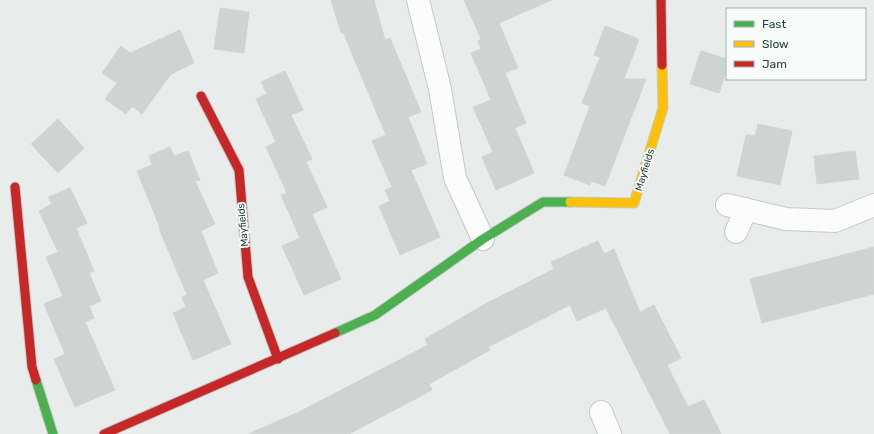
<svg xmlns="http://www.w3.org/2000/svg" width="874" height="434" viewBox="0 0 874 434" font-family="Rubik,sans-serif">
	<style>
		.building { fill: #cfd4d2; stroke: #d1d6d4 }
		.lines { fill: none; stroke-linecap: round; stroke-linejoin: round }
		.street-casing { stroke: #c5cac8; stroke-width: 24 }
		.fast-casing { stroke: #c3cbc8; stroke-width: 11 }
		.slow-casing { stroke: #c3cbc8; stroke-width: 11 }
		.jam-casing { stroke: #c3cbc8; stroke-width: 11 }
		.street { stroke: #fcfcfc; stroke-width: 22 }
		.fast { stroke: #4caf50; stroke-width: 9 }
		.slow { stroke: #ffc107; stroke-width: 9 }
		.jam { stroke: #c62828; stroke-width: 9 }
		.labels { text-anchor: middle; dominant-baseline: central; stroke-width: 4; stroke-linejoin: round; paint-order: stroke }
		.street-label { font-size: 10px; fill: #24423a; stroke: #f7fbf9 }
	</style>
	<rect width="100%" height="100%" fill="#e8edeb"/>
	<g class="building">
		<path d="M 331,0 L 374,0 L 385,40 L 390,38 L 421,112 L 408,117 L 427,164 L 411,170 L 440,237 L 400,255 L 379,206 L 390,201 L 385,190 L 392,187 L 372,141 L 386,135 L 343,32 L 341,33 Z"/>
		<path d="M 464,0 L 552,0 L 499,23 L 518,68 L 505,73 L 526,123 L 515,128 L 534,173 L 496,190 L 482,157 L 493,152 L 473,107 L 491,100 L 471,53 L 481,49 L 478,41 L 481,39 Z"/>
		<path d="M 220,8 L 249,12 L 244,53 L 214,49 Z"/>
		<path d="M 605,26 L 639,39 L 624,79 L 646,79 L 605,186 L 591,181 L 590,185 L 564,175 L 590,106 L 582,103 L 600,57 L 594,55 Z"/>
		<path d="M 180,30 L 194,63 L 171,74 L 142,114 L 132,106 L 126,114 L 105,99 L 117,83 L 102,73 L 121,46 L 130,53 Z"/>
		<path d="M 701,51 L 727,59 L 727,69 L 719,93 L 690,84 Z"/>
		<path d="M 285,71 L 303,110 L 291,115 L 312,159 L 306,162 L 327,207 L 312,214 L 341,279 L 304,295 L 282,246 L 300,238 L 281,195 L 287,193 L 266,147 L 276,142 L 256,99 L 267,94 L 261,82 Z"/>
		<path d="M 58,119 L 84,148 L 58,173 L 31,144 Z"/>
		<path d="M 758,124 L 792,131 L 780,185 L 737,176 L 746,135 L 755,136 Z"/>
		<path d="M 170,147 L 174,156 L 188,151 L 200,180 L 195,181 L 215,224 L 201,231 L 218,273 L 203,280 L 231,344 L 193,360 L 173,313 L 186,307 L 182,297 L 187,295 L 160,231 L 159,225 L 137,171 L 152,165 L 149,156 Z"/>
		<path d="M 855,151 L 859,179 L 817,184 L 814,156 Z"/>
		<path d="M 70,188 L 87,223 L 76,228 L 94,271 L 89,273 L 101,301 L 89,306 L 94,318 L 85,322 L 115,390 L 75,407 L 54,359 L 65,354 L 44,304 L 63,296 L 46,257 L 58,252 L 39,211 L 52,204 L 48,197 Z"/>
		<path d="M 598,241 L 604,254 L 614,249 L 640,312 L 654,305 L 681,358 L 667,365 L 688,407 L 704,400 L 721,434 L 670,434 L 606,308 L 577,321 L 570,305 L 488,347 L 490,350 L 429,384 L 432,390 L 349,434 L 248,434 L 299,412 L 428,345 L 425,339 L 487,303 L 554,269 L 551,262 Z"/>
		<path d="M 874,247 L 874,294 L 762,323 L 750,279 Z"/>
	</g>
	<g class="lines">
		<g class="street-casing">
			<g id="street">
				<path d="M 418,0 L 440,89 L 455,178 L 483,239"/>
				<path d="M 727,205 L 786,219 L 835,221 L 874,205"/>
				<path d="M 736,232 L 746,209"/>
				<path d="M 601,412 L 610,434"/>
			</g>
		</g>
		<g class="fast-casing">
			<g id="fast">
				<path d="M 335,333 L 375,315 L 483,239 L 543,202 L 570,202"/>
				<path d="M 36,380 L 53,434"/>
			</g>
		</g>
		<g class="slow-casing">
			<path id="slow" d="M 570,202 L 634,203 L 663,108 L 662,65"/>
		</g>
		<g class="jam-casing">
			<g id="jam">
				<path d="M 661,0 L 662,65"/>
				<path d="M 201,96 L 239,170 L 248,277 L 278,359"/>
				<path d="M 15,187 L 32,367 L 36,380"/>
				<path d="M 104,434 L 335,333"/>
			</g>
		</g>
		<use href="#street" class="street"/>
		<use href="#fast" class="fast"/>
		<use href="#slow" class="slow"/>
		<use href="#jam" class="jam"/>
	</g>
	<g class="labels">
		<g class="street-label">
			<text transform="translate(645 170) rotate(-73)">Mayfields</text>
			<text transform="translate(243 225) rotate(-95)">Mayfields</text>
		</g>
	</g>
	<rect x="726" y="8" width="140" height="72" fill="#f7fbf9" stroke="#a3b1ad"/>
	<rect x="734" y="21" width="20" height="6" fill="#4caf50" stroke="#a3b1ad"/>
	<text x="762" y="28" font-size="12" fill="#24423a">Fast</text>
	<rect x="734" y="41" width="20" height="6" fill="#ffc107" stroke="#a3b1ad"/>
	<text x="762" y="48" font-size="12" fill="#24423a">Slow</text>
	<rect x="734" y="61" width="20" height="6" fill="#c62828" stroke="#a3b1ad"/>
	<text x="762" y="68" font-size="12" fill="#24423a">Jam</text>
</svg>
